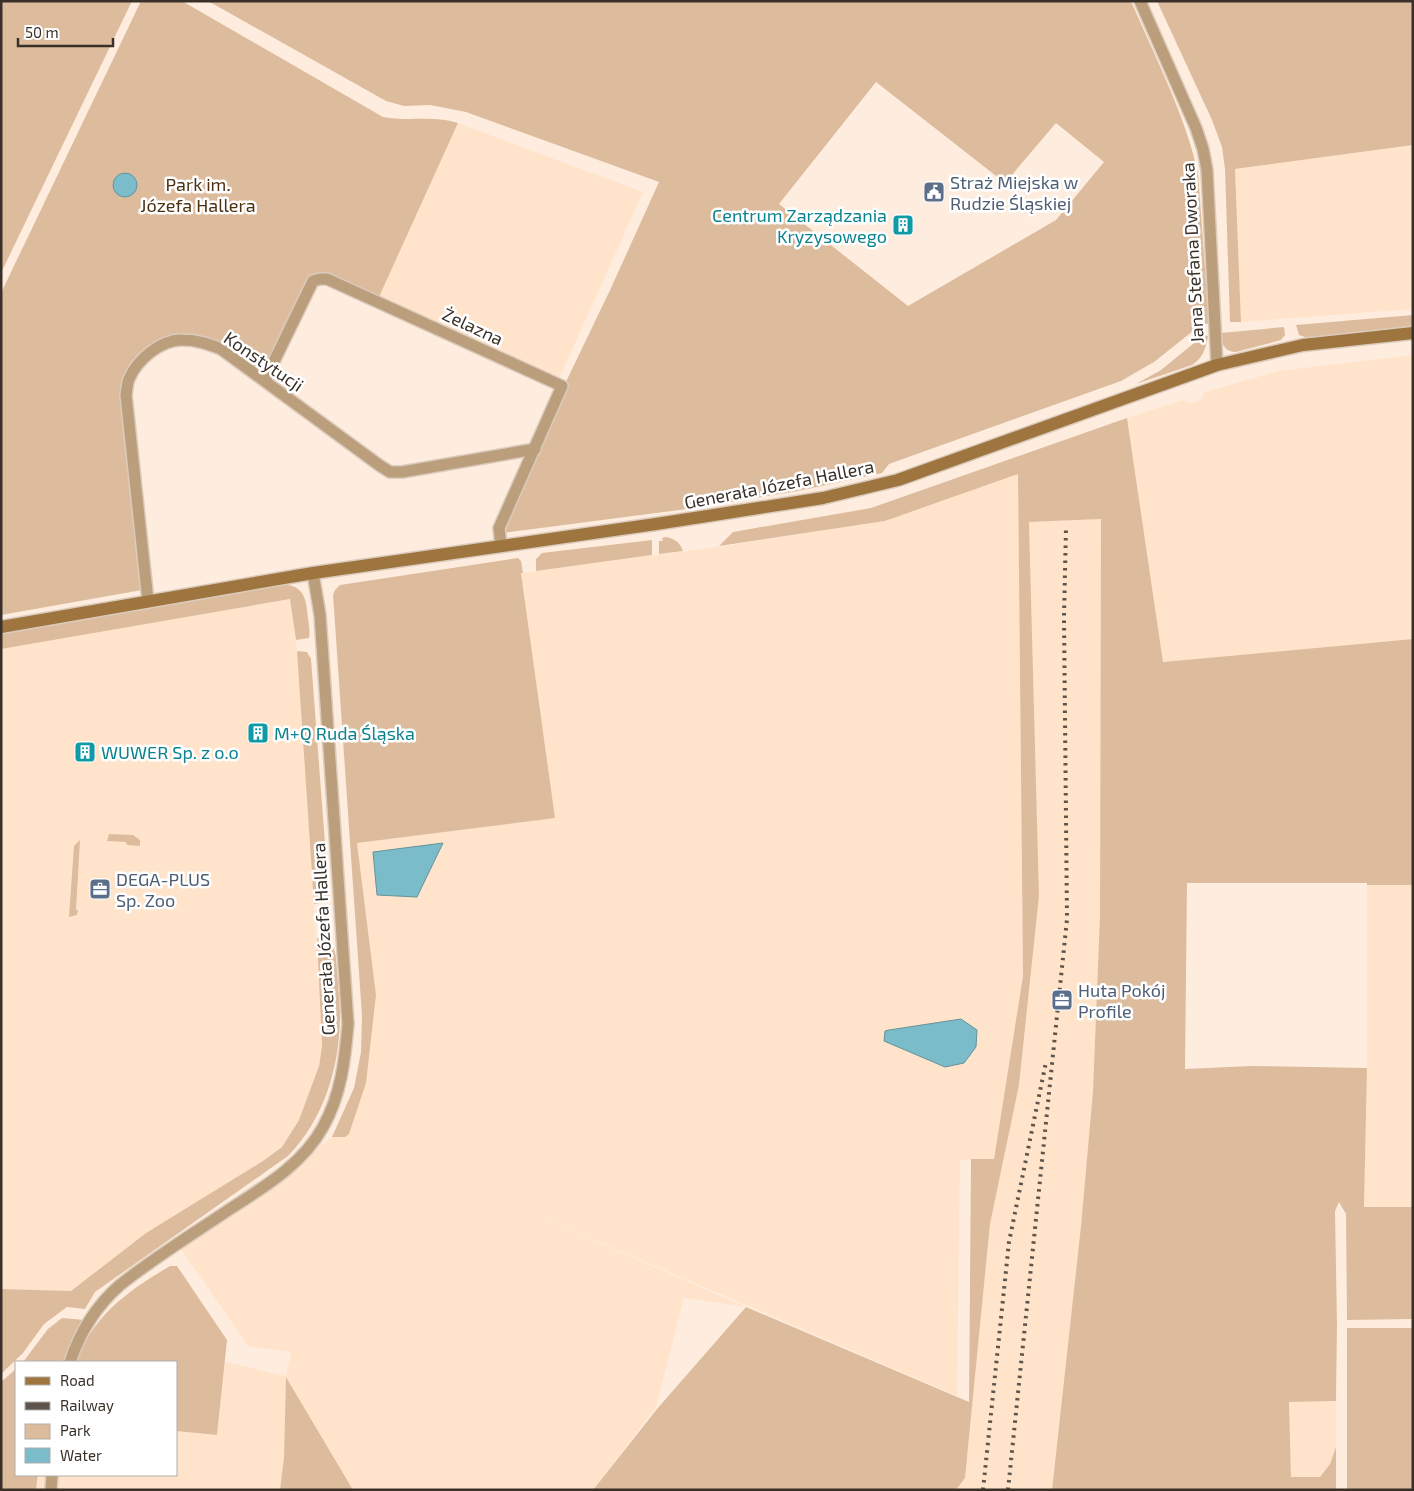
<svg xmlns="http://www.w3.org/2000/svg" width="1414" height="1491" viewBox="0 0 1414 1491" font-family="'Exo 2',sans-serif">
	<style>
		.built { fill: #ffe4cb }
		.green { fill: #ddbc9e; fill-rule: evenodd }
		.water { fill: #7abcc9; stroke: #669299 }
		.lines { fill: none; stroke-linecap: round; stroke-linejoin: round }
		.street-casing { stroke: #dbcbbd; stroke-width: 14 }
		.secondary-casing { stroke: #dbcbbd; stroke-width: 15 }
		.street { stroke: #bb9e7b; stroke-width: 11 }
		.secondary { stroke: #9f753f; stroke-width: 12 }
		.rail { stroke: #5e544b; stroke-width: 4; stroke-dasharray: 2.5 5; stroke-linecap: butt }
		.labels { text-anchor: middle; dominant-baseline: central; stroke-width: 5; stroke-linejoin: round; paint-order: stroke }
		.service-label { font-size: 18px; fill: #4e5e75; stroke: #fff; text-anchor: start }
		.park-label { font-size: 18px; fill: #4c3012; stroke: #fff }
		.culture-label { font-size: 18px; fill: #0d838f; stroke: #fff; text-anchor: start }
		.street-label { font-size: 18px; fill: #393129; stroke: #fff }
	</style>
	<rect width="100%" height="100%" fill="#feedde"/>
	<g class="built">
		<path d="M 458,123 L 643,192 L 559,379 L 379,297 Z"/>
		<path d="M 1413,145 L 1413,309 L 1241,322 L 1235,169 Z"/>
		<path d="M 1413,355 L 1413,639 L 1163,662 L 1127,418 L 1183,400 L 1191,404 L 1200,400 L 1205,392 L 1278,371 Z"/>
		<path d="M 1018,474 L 1023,976 L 994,1159 L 960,1160 L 957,1396 L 516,1206 L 746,1307 L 684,1298 L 656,1407 L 593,1490 L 353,1490 L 287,1378 L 284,1457 L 280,1490 L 36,1490 L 39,1475 L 176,1475 L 176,1431 L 217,1435 L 225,1362 L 286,1376 L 291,1352 L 248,1346 L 181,1249 L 332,1137 L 345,1137 L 376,995 L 357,843 L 555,817 L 521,573 L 731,545 L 885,521 Z"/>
		<path d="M 1101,519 L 1100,915 L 1093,1091 L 1081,1226 L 1052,1490 L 956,1490 L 965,1478 L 990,1224 L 1019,1085 L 1039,896 L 1029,522 Z"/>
		<path d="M 291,599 L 298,665 L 320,991 L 322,1046 L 319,1066 L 299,1120 L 282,1147 L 263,1161 L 146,1233 L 71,1291 L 1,1289 L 1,649 Z"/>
		<path d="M 1367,885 L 1413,885 L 1413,1207 L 1364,1207 L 1367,1068 Z"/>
		<path d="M 1336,1401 L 1336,1447 L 1330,1464 L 1320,1477 L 1291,1478 L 1289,1402 Z"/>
	</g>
	<g class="green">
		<path d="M 1,1 L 132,1 L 1,273 Z"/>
		<path d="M 141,1 L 182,1 L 383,117 C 409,122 431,115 458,123 L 379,297 L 319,274 L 308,278 L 269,360 L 261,367 L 255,367 L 222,345 L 163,339 L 149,347 L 139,356 L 124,378 L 120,394 L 142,590 L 1,615 L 1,293 Z"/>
		<path d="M 208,1 L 1131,1 C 1155,57 1185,114 1198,173 L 1209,323 L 1198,327 L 1154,362 L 1121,381 L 889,464 L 882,473 L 798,491 L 687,509 L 503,533 L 563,388 L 611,288 L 659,182 L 466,112 L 430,105 L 404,106 L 386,101 ZM 876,82 L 1005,183 L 1056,123 L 1104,162 L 1056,220 L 908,306 L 779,204 Z"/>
		<path d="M 1157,1 L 1413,1 L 1413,145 L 1235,169 L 1241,322 L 1230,322 L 1225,169 L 1222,147 L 1212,120 Z"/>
		<path d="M 1413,315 L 1413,326 L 1308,338 L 1299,335 L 1296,325 Z"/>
		<path d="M 1284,327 L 1285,335 L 1281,340 L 1236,352 C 1224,352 1221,343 1221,333 Z"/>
		<path d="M 1204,335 L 1208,336 C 1206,348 1203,358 1192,365 L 1136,384 L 1161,370 Z"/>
		<path d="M 1127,418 L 1163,662 L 1413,639 L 1413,885 L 1367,885 L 1367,883 L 1187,883 L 1185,1069 L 1251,1066 L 1367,1068 L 1364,1207 L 1413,1207 L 1413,1319 L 1347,1320 L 1346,1214 L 1339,1202 L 1335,1211 L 1337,1324 L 1336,1401 L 1289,1402 L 1291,1477 L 1320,1477 L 1330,1464 L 1336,1447 L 1336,1490 L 1052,1490 L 1081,1226 L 1093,1091 L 1100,915 L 1101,519 L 1029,522 L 1039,896 L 1019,1085 L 990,1224 L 965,1478 L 956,1490 L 593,1490 L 657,1409 L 746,1307 L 969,1402 L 971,1159 L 994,1159 L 1023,976 L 1018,474 L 885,521 L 719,546 L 733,532 L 871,508 Z"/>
		<path d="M 666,537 C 675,539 680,542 683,551 L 659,554 L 659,541 L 663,541 L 662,538 Z"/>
		<path d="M 652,540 L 652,555 L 536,571 L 536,559 L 542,553 Z"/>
		<path d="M 518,558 L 521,561 L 523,573 L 521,573 L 555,818 L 357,843 L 376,995 L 366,1083 L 349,1134 L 345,1137 L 332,1137 L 354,1088 L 361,1052 L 362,1016 L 333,595 L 335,590 L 340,585 Z"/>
		<path d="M 280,584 C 304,585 306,597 308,618 C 309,625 310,631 309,638 L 296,640 L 290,599 L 1,649 L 1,632 Z"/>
		<path d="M 297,651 L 307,652 L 311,659 L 329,896 L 328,900 L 325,902 L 314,904 Z"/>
		<path d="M 109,834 L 133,835 L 140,840 L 140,846 L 127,845 L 126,842 L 107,841 Z"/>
		<path d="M 80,840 L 76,910 L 78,910 L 77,915 L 69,917 L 74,846 Z"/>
		<path d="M 317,938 C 329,940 333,944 336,956 C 337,977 340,998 340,1018 C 339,1069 324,1119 288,1156 L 95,1292 L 85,1309 L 67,1307 L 44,1324 L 23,1353 L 1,1374 L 1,1289 L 71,1291 L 146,1233 L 263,1161 L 282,1147 L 299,1120 L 319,1066 L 322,1046 Z"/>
		<path d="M 170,1266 L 177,1266 L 227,1340 L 217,1435 L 176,1431 L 176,1362 L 77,1362 C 91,1316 131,1289 170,1266 Z"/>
		<path d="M 62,1318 L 85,1320 L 65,1362 L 23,1362 L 48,1329 Z"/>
		<rect x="1347" y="1328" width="66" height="162"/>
		<path d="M 16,1369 L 16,1475 L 38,1475 L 36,1490 L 1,1490 L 1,1382 Z"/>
		<path d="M 286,1377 L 353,1490 L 280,1490 L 284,1457 Z"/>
	</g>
	<g class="water">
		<circle cx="125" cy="185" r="12"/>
		<path d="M 443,843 L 417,897 L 377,895 L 373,852 Z"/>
		<path d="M 961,1019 L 977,1030 L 976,1047 L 964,1063 L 945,1067 L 884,1041 L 885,1031 L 889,1030 Z"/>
	</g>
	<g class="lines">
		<g class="street-casing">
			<g id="street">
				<path d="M 1140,1 L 1196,128 L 1203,149 L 1207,170 L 1217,365"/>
				<path d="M 265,380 L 313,281 L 320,279 L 327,279 L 562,386 L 499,528 L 501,545"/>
				<path d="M 148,601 L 126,395 C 127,390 127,384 129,379 C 137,360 161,339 183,340 C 197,340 208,344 221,349 L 379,465 L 390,472 L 402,472 L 535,449"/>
				<path d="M 70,1362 C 80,1332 96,1306 120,1285 C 155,1257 193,1234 230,1209 C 264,1187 303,1164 323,1127 C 341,1095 345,1060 348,1024 L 320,615 L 313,573"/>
				<path d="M 51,1490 L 52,1475"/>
			</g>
		</g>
		<g class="secondary-casing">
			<path id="secondary" d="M 1,627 L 313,573 L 656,524 L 823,498 L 898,480 L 1217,365 L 1303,345 L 1413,333"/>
		</g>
		<use href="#street" class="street"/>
		<use href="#secondary" class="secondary"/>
		<g class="rail">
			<path d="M 983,1490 L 1009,1242 L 1046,1062"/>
			<path d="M 1008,1490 L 1067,919 L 1064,617 L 1066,528"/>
		</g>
	</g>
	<defs>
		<g id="civic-square" transform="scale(1.125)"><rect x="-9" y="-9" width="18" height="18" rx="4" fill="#5c6f8a" stroke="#fff"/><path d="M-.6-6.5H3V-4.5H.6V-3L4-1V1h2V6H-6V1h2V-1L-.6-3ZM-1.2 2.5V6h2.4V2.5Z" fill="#fff"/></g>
		<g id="building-square" transform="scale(1.125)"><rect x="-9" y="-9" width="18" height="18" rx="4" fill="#0f9aa8" stroke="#fff"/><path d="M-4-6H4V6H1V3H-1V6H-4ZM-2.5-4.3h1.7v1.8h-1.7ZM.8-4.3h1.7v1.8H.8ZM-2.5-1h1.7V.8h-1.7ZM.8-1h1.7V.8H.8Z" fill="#fff"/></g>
		<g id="office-square" transform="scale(1.125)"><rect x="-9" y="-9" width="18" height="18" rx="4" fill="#5c6f8a" stroke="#fff"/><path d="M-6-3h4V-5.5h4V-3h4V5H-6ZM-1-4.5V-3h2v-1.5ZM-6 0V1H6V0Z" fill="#fff"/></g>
	</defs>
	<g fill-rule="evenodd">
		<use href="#civic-square" x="934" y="192"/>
		<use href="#building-square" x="903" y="225"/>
		<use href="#building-square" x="258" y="733"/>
		<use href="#building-square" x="85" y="752"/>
		<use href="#office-square" x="100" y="889"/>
		<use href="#office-square" x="1062" y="1000"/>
	</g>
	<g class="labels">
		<g class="service-label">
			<text x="950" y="182">Straż Miejska w<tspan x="950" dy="21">Rudzie Śląskiej</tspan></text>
			<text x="116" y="879">DEGA-PLUS<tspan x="116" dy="21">Sp. Zoo</tspan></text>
			<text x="1078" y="990">Huta Pokój<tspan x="1078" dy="21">Profile</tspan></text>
		</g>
		<g class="park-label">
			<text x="198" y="184">Park im.<tspan x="198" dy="21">Józefa Hallera</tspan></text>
		</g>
		<g class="culture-label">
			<text x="887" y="215" text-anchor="end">Centrum Zarządzania<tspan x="887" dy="21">Kryzysowego</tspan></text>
			<text x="274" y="733">M+Q Ruda Śląska</text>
			<text x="101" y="752">WUWER Sp. z o.o</text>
		</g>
		<g class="street-label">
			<text transform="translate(1192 253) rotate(-93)">Jana Stefana Dworaka</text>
			<text transform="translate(473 326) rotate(25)">Żelazna</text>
			<text transform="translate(264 361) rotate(34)">Konstytucji</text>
			<text transform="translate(779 484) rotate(-11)">Generała Józefa Hallera</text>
			<text transform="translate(323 939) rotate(-93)">Generała Józefa Hallera</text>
		</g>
	</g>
	<rect width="1414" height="1491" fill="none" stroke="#393129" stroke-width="5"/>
	<rect x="15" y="1361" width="162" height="115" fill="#ffffff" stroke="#b0ada9"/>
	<rect x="25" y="1377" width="25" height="8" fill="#9f753f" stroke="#b0ada9"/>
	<text x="60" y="1386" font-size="15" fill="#393129">Road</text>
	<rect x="25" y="1402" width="25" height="8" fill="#5e544b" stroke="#b0ada9"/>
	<text x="60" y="1411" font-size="15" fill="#393129">Railway</text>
	<rect x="25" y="1424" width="25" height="15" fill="#ddbc9e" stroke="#b0ada9"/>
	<text x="60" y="1436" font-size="15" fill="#393129">Park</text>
	<rect x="25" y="1448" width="25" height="15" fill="#7abcc9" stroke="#b0ada9"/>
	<text x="60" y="1461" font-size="15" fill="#393129">Water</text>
	<path d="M18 38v8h95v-8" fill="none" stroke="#393129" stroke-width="2.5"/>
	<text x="25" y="38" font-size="15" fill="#393129" stroke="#ffffff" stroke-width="4" paint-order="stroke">50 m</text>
</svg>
